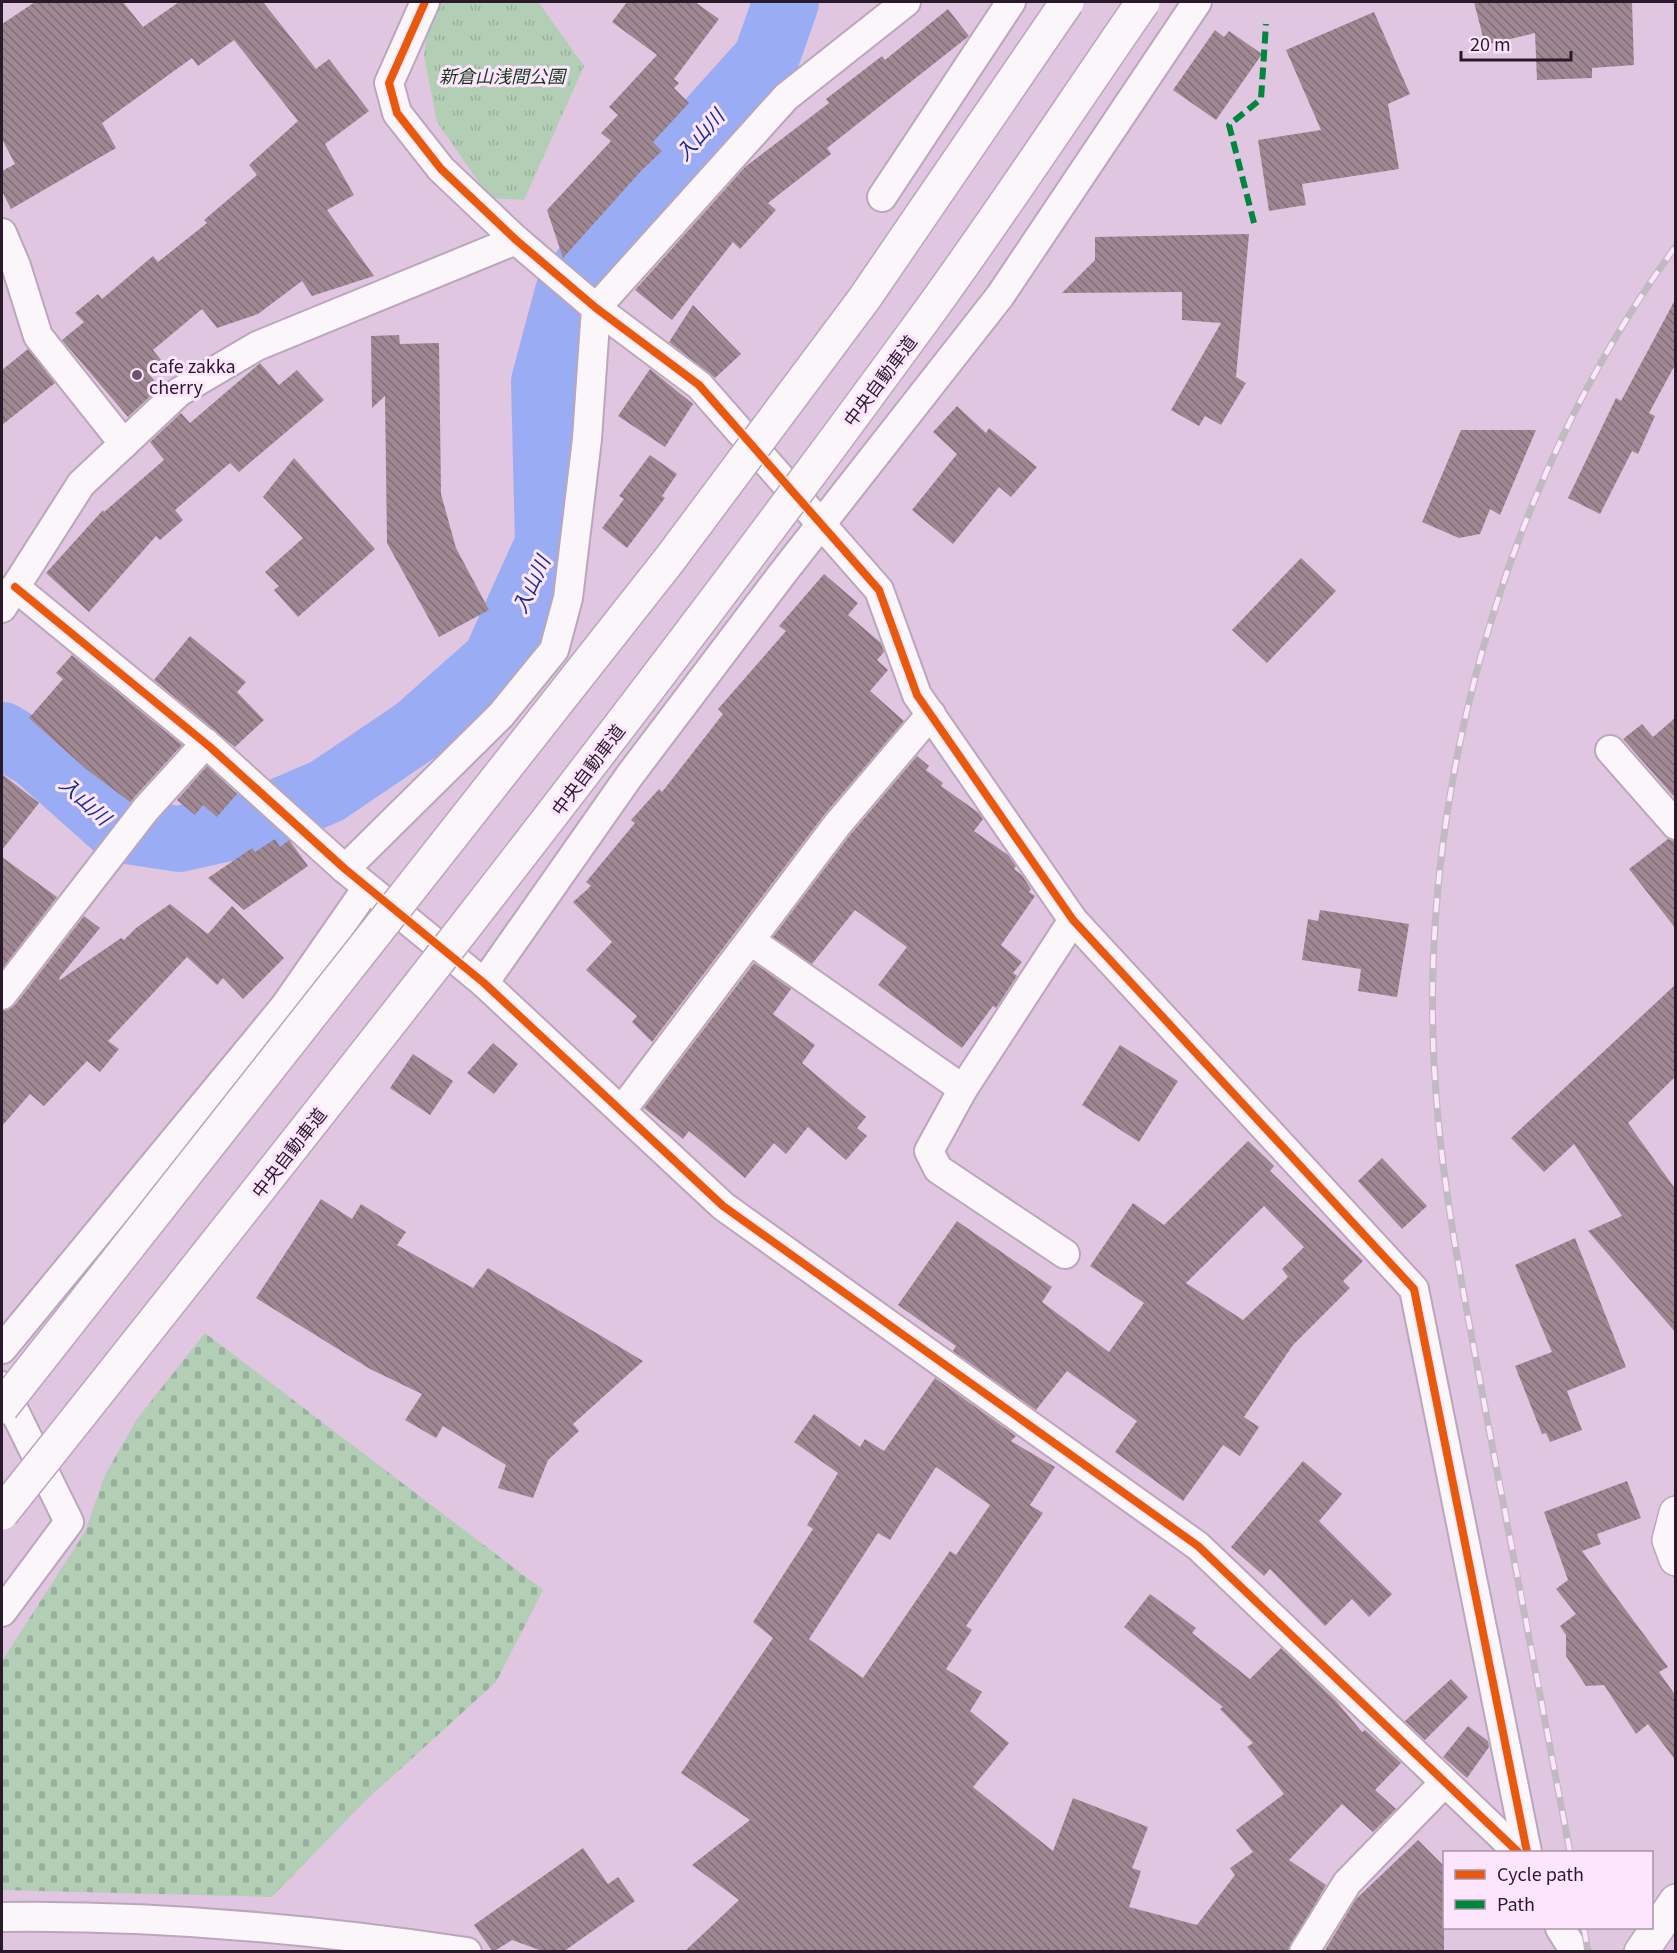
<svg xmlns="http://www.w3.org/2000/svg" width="1677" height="1953" viewBox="0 0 1677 1953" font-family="Georgia,'Noto Sans JP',serif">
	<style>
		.grass { fill: url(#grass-tufts) }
		.cemetery { fill: url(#cemetery-stones) }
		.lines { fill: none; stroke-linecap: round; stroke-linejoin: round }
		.river { stroke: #9aadf4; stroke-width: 66 }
		.building { fill: url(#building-back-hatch); fill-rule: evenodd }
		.street-casing { stroke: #bba6bb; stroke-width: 32 }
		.secondary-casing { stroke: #bba6bb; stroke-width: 36 }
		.street { stroke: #faf6fa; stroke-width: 28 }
		.secondary { stroke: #faf6fa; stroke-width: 33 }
		.rail-casing { stroke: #c1bac1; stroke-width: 7 }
		.rail { stroke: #fee5fe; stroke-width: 4.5; stroke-dasharray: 14; stroke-linecap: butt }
		.highway-bridge-casing { stroke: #bba6bb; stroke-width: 36; stroke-linecap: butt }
		.highway-bridge { stroke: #faf6fa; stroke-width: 33 }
		.quiet { stroke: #00873e; stroke-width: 6; stroke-dasharray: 12 6; stroke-linecap: butt }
		.cycleway-casing { stroke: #fee5fe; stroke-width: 11 }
		.cycleway { stroke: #e8590c; stroke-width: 8 }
		.poi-dot { fill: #6a566a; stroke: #fee5fe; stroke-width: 2 }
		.labels { text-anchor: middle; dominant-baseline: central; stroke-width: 6; stroke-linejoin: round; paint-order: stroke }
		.park-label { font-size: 18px; font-style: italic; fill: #16391a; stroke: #fee5fe }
		.poi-label { font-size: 18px; fill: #2a192b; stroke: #fee5fe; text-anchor: start }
		.street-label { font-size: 18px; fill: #2a192b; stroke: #fee5fe }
		.water-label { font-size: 20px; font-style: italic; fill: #143096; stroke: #fee5fe }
	</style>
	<defs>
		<pattern id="grass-tufts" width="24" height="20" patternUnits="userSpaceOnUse" patternTransform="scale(1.5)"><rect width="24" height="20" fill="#b2ceb5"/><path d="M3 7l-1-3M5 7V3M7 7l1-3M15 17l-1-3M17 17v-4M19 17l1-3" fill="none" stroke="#99b09c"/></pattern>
		<pattern id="cemetery-stones" width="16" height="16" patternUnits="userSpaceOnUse" patternTransform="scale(1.5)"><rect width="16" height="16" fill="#b2ceb5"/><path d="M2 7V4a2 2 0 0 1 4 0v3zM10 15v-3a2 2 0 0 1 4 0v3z" fill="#99b09c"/></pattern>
		<pattern id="building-back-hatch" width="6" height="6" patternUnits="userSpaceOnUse" patternTransform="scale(1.5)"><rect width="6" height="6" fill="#a08893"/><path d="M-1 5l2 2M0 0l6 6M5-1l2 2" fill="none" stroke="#836e78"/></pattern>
	</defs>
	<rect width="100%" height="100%" fill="#e0c6e0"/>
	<path class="grass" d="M 431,2 L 538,2 L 584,66 L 524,200 L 490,198 L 437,122 L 424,56 Z"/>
	<path class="cemetery" d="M 205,1333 L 543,1590 L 496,1682 L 364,1802 L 272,1897 L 2,1890 L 2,1661 L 85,1532 L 105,1475 L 137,1419 Z"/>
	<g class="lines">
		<path class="river" d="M 2,735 L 37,756 L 120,830 L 179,839 L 255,822 L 327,791 L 417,730 L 495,661 L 548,544 L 544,382 L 568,292 L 616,226 L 766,59 L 786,2"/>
	</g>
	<g class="building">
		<path d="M 35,2 L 123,2 L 143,27 L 179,2 L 263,2 L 316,69 L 329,59 L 369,111 L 325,144 L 354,195 L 327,210 L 374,276 L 312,296 L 302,281 L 258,314 L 217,328 L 202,309 L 153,350 L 161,360 L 147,372 L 160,387 L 128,417 L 62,340 L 84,322 L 75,313 L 98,294 L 102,299 L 153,256 L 158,262 L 207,223 L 204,220 L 257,175 L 249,165 L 298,121 L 234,40 L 198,66 L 192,58 L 102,123 L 116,148 L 11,209 L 2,191 L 2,171 L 15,164 L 2,139 L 2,24 Z"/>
		<path d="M 627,2 L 695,2 L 719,19 L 674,79 L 679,83 L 674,88 L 689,103 L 653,142 L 662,151 L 641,171 L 563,258 L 547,210 L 611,141 L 601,133 L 618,115 L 609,107 L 657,55 L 612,22 Z"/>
		<path d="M 1474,2 L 1632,2 L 1634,65 L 1592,68 L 1592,78 L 1537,80 L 1535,33 L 1485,45 Z"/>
		<path d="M 948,9 L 969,36 L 827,148 L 831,154 L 768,203 L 776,210 L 740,249 L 733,242 L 672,320 L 635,290 L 745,167 L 829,103 L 826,99 L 882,56 L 885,60 Z"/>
		<path d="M 1374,12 L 1410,94 L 1388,104 L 1399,169 L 1302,184 L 1306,205 L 1269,211 L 1258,140 L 1321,130 L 1286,50 Z"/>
		<path d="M 1215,30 L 1224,37 L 1229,31 L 1262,54 L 1216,120 L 1173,90 Z"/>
		<path d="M 1249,234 L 1236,377 L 1246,383 L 1221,425 L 1205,416 L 1199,426 L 1171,410 L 1221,323 L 1182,320 L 1182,292 L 1062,293 L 1095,260 L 1095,237 Z"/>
		<path d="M 1676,298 L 1676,363 L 1649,413 L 1655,416 L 1638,454 L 1632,451 L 1600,514 L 1568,498 L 1616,398 L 1621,401 Z"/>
		<path d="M 693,305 L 741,354 L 715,378 L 669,342 Z"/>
		<path d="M 399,335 L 400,344 L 439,343 L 441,494 L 456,548 L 489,610 L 439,637 L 387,543 L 385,396 L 372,408 L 371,336 Z"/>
		<path d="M 28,349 L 55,383 L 2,425 L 2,370 Z"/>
		<path d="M 260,363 L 279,385 L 297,370 L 324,400 L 239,472 L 230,463 L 175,510 L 183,520 L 160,540 L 156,536 L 89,612 L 46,573 L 103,510 L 104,512 L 164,460 L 150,442 L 181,413 L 190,423 Z"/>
		<path d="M 650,369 L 693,404 L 665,447 L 618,416 Z"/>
		<path d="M 957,406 L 986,433 L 989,428 L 1037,467 L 1011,497 L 999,487 L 953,544 L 912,510 L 957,454 L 933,432 Z"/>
		<path d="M 1461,430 L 1536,430 L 1500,515 L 1490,509 L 1480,534 L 1459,538 L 1422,522 Z"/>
		<path d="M 650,455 L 677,474 L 662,496 L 665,498 L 627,548 L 602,528 L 624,499 L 619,496 Z"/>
		<path d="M 294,458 L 375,549 L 298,617 L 274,590 L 279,586 L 265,572 L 303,538 L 263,497 Z"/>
		<path d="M 1301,558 L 1336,591 L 1267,663 L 1232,630 Z"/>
		<path d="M 824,574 L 858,603 L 848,615 L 881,643 L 884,652 L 877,660 L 888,670 L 870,691 L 904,721 L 824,815 L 652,1042 L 632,1022 L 637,1016 L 586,970 L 612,942 L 573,902 L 591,886 L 586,882 L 635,823 L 631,820 L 659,789 L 662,792 L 723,714 L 718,709 L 786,631 L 779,626 Z"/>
		<path d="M 190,636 L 246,682 L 237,692 L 264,720 L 235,747 L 154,680 Z"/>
		<path d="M 72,655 L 182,745 L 130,802 L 86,769 L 29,718 L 63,679 L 56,673 Z"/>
		<path d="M 1676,717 L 1676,799 L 1623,739 L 1642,724 L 1653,737 Z"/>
		<path d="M 917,756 L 929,766 L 926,770 L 943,783 L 941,786 L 979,813 L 983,819 L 974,831 L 1008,855 L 1016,866 L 1014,869 L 1022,875 L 1031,889 L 1029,892 L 1035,896 L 1001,945 L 1022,962 L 1013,973 L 1017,976 L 996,1008 L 993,1006 L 962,1048 L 878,985 L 907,947 L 855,910 L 812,964 L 773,937 L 850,835 Z"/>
		<path d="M 207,766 L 237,794 L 217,817 L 203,805 L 195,815 L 177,800 Z"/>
		<path d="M 2,774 L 39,803 L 2,850 Z"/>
		<path d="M 275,839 L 280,847 L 289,840 L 308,866 L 244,910 L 208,878 L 252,848 L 255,852 Z"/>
		<path d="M 1668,839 L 1676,841 L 1676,929 L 1629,869 Z"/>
		<path d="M 2,857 L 57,897 L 2,969 Z"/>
		<path d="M 170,904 L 208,934 L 232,906 L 284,958 L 243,999 L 223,978 L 217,985 L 187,957 L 108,1041 L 119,1049 L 100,1072 L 87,1061 L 44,1106 L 30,1094 L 2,1126 L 2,1011 L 15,1005 L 84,916 L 100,928 L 59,978 L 60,980 L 121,938 L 124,940 L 136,928 Z"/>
		<path d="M 1320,910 L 1409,924 L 1397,997 L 1358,991 L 1361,969 L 1302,960 L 1308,919 L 1318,921 Z"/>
		<path d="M 754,963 L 791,989 L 773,1014 L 815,1045 L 802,1063 L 866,1117 L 857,1128 L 867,1136 L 846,1160 L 808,1127 L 786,1154 L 774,1143 L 745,1178 L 689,1131 L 683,1139 L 644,1108 Z"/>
		<path d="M 1676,984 L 1676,1076 L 1628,1123 L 1676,1190 L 1676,1333 L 1588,1231 L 1622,1216 L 1574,1144 L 1544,1172 L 1511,1138 Z"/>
		<path d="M 493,1043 L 518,1064 L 494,1094 L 467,1073 Z"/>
		<path d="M 1120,1045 L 1178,1081 L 1139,1142 L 1082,1105 Z"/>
		<path d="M 413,1054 L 453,1081 L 430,1115 L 390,1088 Z"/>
		<path d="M 1248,1141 L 1274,1166 L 1270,1171 L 1363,1261 L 1343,1281 L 1350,1288 L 1293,1345 L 1244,1417 L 1259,1427 L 1240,1456 L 1223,1445 L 1183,1501 L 1115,1452 L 1137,1421 L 1067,1371 L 1036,1410 L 953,1351 L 956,1346 L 898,1305 L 957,1221 L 1052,1287 L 1042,1302 L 1109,1352 L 1144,1303 L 1090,1266 L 1133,1203 L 1164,1225 ZM 1264,1206 L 1304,1247 L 1282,1269 L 1288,1277 L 1243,1320 L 1186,1283 Z"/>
		<path d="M 1382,1158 L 1427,1206 L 1402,1229 L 1358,1181 Z"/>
		<path d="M 321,1199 L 352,1219 L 361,1204 L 406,1232 L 397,1245 L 473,1288 L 488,1268 L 643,1361 L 573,1424 L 579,1431 L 548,1460 L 533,1498 L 498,1488 L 506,1465 L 443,1426 L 436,1438 L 405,1420 L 422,1394 L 370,1369 L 256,1298 Z"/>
		<path d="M 1575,1238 L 1626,1367 L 1567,1391 L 1582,1430 L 1550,1442 L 1546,1433 L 1542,1434 L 1515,1366 L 1552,1352 L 1515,1265 Z"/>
		<path d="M 935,1378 L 1016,1436 L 1011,1441 L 1055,1467 L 1030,1505 L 1043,1513 L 966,1626 L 972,1630 L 946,1669 L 982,1692 L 970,1711 L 1009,1743 L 973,1787 L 1053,1851 L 1073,1798 L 1148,1827 L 1132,1868 L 1141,1871 L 1129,1907 L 1197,1925 L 1235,1875 L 1230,1868 L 1253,1852 L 1236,1830 L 1284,1794 L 1247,1747 L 1253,1743 L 1220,1709 L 1223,1707 L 1124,1627 L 1150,1594 L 1196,1628 L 1192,1633 L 1250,1679 L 1281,1648 L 1336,1701 L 1362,1732 L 1365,1730 L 1401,1763 L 1375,1790 L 1396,1809 L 1373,1832 L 1342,1804 L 1289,1860 L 1326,1885 L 1288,1952 L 684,1952 L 739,1900 L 692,1865 L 750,1820 L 681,1773 L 773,1638 L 753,1622 L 813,1529 L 807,1525 L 838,1473 L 794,1442 L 814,1414 L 860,1447 L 865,1439 L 884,1451 ZM 936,1467 L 990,1505 L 956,1555 L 950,1551 L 863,1678 L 809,1639 L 878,1533 L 890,1540 Z"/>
		<path d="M 1303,1461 L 1342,1494 L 1319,1521 L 1392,1594 L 1369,1617 L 1352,1599 L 1325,1626 L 1270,1569 L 1264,1576 L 1231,1547 Z"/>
		<path d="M 1627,1481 L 1641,1518 L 1597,1534 L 1601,1544 L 1582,1551 L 1668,1667 L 1659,1672 L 1676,1696 L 1676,1761 L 1648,1724 L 1636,1734 L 1604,1685 L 1586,1686 L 1566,1656 L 1566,1635 L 1560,1626 L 1576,1614 L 1556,1589 L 1568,1580 L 1544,1512 Z"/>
		<path d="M 1451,1679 L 1468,1697 L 1425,1740 L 1405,1721 Z"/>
		<path d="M 1468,1726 L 1488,1741 L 1489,1747 L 1467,1778 L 1443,1757 Z"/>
		<path d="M 1418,1840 L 1444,1866 L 1444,1952 L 1324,1952 L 1356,1899 Z"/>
		<path d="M 583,1848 L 608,1884 L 618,1877 L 635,1901 L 563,1952 L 545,1952 L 512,1940 L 493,1952 L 474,1925 Z"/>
	</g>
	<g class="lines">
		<g class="street-casing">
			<g id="street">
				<path d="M 425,2 L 389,83 L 397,113 L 441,169 L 516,240 L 596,308 L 699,385 L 879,590 L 917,695 L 1073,920 L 1414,1289 L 1527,1852"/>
				<path d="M 882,197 L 1011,2"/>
				<path d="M 2,233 L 16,266 L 38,336 L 124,444"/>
				<path d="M 15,587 L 210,747 L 345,869 L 484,983 L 723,1206 L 1198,1546 L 1518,1852"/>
				<path d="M 2,608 L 81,484 L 179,392 L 257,346 L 516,240"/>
				<path d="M 1610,750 L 1676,825"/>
				<path d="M 345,869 L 501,715 L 554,650 L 568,598 L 587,439 L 596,308 L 786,97 L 906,2"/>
				<path d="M 751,941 L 963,1089"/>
				<path d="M 484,983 L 630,775 L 782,574 L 1000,296 L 1197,2"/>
				<path d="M 2,995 L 146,809 L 206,743"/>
				<path d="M 622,1110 L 837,825 L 931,714"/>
				<path d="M 1065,1254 L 938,1169 L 929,1151 L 963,1089 L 1073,920"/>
				<path d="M 2,1349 L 285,1006 L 367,888"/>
				<path d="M 2,1386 L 69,1522 L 2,1612"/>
				<path d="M 2,1917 C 157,1915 313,1929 467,1952"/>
				<path d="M 1560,1928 L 1575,1952"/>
				<path d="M 1304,1952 L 1347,1883 L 1443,1784"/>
			</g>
		</g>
		<g class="secondary-casing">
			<g id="secondary">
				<path d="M 1676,1513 L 1669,1540 L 1676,1559"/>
				<path d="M 1641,1952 L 1676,1901"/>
			</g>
		</g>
		<use href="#street" class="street"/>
		<use href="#secondary" class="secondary"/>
		<g class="rail-casing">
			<g id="rail">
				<path d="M 1570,1852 C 1543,1710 1516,1567 1488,1424 C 1468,1314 1444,1205 1436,1093 C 1413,804 1504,480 1676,246"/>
				<path d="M 1584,1928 L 1588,1952"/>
			</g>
		</g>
		<use href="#rail" class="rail"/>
		<g class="highway-bridge-casing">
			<g id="highway-bridge">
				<path d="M 2,1407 L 670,559 L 864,299 L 1067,2"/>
				<path d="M 2,1513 C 314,1121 626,728 921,323 C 998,218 1069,109 1143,2"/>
			</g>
		</g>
		<use href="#highway-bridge" class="highway-bridge"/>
		<path class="quiet" d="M 1254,223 L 1229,125 L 1261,99 L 1266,24"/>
		<g class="cycleway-casing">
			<g id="cycleway">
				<path d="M 425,2 L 389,83 L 397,113 L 441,169 L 516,240 L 596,308 L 699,385 L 879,590 L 917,695 L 1073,920 L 1414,1289 L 1527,1852"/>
				<path d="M 15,587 L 210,747 L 345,869 L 484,983 L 723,1206 L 1198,1546 L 1518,1852"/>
			</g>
		</g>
		<use href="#cycleway" class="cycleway"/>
	</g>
	<circle class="poi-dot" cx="137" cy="375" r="6"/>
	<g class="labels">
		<g class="park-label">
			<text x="502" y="75">新倉山浅間公園</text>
		</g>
		<g class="poi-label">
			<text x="149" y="365">cafe zakka<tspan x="149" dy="21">cherry</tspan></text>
		</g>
		<g class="street-label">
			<text transform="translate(879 380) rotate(-53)">中央自動車道</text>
			<text transform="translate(587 769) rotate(-53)">中央自動車道</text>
			<text transform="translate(288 1152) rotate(-52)">中央自動車道</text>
		</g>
		<g class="water-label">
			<text transform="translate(699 134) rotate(-48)">入山川</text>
			<text transform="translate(530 584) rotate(-65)">入山川</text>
			<text transform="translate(86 800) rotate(42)">入山川</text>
		</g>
	</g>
	<rect width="1677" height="1953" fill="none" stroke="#2a192b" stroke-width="6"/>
	<rect x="1443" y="1851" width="210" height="78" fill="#fee5fe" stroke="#a993aa" stroke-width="1.5"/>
	<rect x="1455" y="1870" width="30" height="9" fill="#e8590c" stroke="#a993aa" stroke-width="1.5"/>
	<text x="1497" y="1881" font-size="18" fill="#2a192b">Cycle path</text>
	<rect x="1455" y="1900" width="30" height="9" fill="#00873e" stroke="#a993aa" stroke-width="1.5"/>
	<text x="1497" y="1911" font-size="18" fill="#2a192b">Path</text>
	<path d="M1461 51v9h110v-9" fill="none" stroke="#2a192b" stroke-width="3"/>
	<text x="1470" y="51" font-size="18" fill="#2a192b" stroke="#fee5fe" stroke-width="4.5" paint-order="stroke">20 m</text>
</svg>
